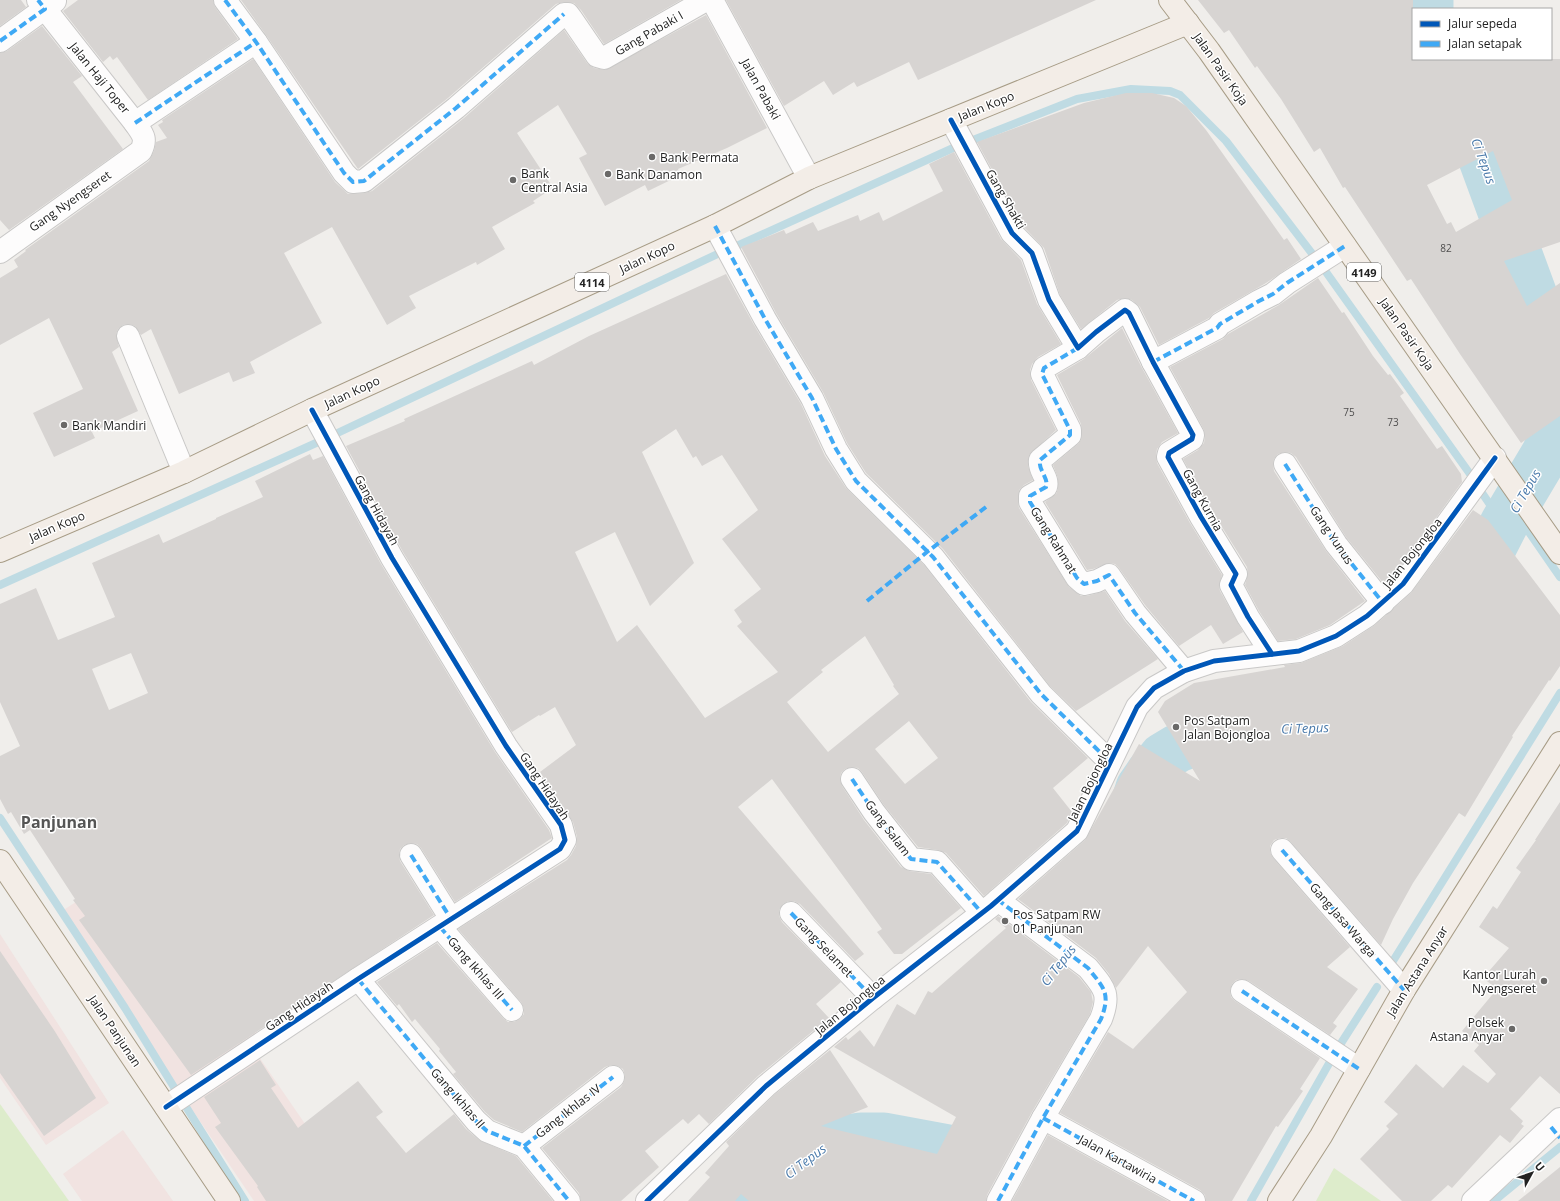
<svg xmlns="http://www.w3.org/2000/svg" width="1560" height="1201" viewBox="0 0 1560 1201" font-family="'Open Sans',sans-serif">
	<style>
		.commercial { fill: #f1e3e1 }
		.grass { fill: #ddeccb }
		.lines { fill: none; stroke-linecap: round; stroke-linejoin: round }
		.stream { stroke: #bfdbe3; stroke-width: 8 }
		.river { stroke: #bfdbe3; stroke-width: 49 }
		.building { fill: #d7d4d2; fill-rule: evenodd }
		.minor-casing { stroke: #c9c8c7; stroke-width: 24 }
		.major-casing { stroke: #a79c86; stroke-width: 24 }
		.minor { stroke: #fdfcfc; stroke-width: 22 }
		.major { stroke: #f3ede7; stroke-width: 22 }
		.quiet { stroke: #3fa9f5; stroke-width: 4; stroke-dasharray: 8 4; stroke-linecap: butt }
		.cycleway-casing { stroke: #fff; stroke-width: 8 }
		.cycleway { stroke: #0057b8; stroke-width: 5 }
		.poi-dot { fill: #6a6968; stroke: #fff; stroke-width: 1.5 }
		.labels { text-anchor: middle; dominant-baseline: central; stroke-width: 3; stroke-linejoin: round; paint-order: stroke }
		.number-label { font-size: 10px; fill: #4f4e4e }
		.shield { fill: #fff; stroke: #646464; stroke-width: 1 }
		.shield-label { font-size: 11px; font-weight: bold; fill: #222 }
		.street-label { font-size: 12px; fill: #222; stroke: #fff }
		.poi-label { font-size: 12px; fill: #222; stroke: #fff; text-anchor: start }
		.water-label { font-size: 13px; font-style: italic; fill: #4a7aab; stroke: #fff }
		.district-label { font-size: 16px; font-weight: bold; fill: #555; stroke: #fff }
	</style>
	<rect width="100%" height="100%" fill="#f0eeeb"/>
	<g class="commercial">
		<path d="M 143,858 L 260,1036 L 179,1092 L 59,913 Z"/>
		<path d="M 0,934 L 109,1103 L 46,1145 L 0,1078 Z"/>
		<path d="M 257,1054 L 358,1201 L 254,1201 L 187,1102 Z"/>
		<path d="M 123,1130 L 173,1201 L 82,1201 L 63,1174 Z"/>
	</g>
	<g class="grass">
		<path d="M 0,1104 L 69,1201 L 0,1201 Z"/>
		<path d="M 1334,1168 L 1381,1201 L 1316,1201 Z"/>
	</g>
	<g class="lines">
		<g class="stream">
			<path d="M 968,142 L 1077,99 L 1131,89 L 1170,91 L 1180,95 L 1226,141 L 1317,260"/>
			<path d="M 730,249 L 962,144"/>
			<path d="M 1321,265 L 1470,474"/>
			<path d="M 329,437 L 726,250"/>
			<path d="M 1480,490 L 1504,525"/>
			<path d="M 1513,509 L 1560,577"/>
			<path d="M 0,585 L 325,439"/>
			<path d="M 0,818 L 125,1008 L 177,1092"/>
			<path d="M 1393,961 L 1560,693"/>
			<path d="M 1338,1048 L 1377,987"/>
			<path d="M 183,1102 L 245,1201"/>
			<path d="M 1251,1201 L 1331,1060"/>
			<path d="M 1494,1201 L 1560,1147"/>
		</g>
		<g class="river">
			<path d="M 1429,0 L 1429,9"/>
			<path d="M 1446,59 L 1546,331 L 1553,379 L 1556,428 L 1546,453 L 1505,522 L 1485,561 L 1471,595"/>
			<path d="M 1131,816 L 1140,788 L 1151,772 L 1163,757 L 1178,748 L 1229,730 L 1244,730"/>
			<path d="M 759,1201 L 790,1169 L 827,1143 L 839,1140 L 861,1137 L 884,1137 L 965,1152 C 979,1146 988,1136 994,1122"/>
		</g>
	</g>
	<g class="building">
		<path d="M 0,0 L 21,0 L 26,7 L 0,26 Z"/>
		<path d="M 78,0 L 213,0 L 215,7 L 238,39 L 148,100 L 117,57 L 113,60 L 110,56 L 103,62 L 63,11 Z"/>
		<path d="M 241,0 L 681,0 L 604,44 L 581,10 L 574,3 L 564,2 L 556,4 L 448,98 L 358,169 L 266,35 Z"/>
		<path d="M 726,0 L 1096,0 L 918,80 L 909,62 L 857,87 L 854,82 L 833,95 L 824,81 L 784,106 Z"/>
		<path d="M 1198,0 L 1413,0 L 1413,59 L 1560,59 L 1560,242 L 1504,261 L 1527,306 L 1560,283 L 1560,416 L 1521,443 L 1460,354 L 1411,279 L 1407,281 L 1345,187 L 1343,188 L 1320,148 L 1314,152 L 1281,99 L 1257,66 L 1255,68 L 1229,30 L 1224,33 ZM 1493,151 L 1512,200 L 1456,232 L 1451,222 L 1447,224 L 1427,185 Z"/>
		<path d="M 706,15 L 767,128 L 727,148 L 678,169 L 681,175 L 648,191 L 645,185 L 605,206 L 579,158 L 587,154 L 558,105 L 517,133 L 553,188 L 533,201 L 535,203 L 492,227 L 505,249 L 477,265 L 476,262 L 409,296 L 416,308 L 387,325 L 332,227 L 284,253 L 322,323 L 250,362 L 255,373 L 233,382 L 229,372 L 179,394 L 151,329 L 141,335 L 135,326 L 129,324 L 123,325 L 118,329 L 116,334 L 119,347 L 112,352 L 138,411 L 92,432 L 95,438 L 54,457 L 33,413 L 83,389 L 49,318 L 0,345 L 0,278 L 18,267 L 14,260 L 26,251 L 25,250 L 149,161 L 154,151 L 156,142 L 167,138 L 158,125 L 163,122 L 162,120 L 253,59 L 335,182 L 348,194 L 365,193 L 372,191 L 464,118 L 564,30 L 587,63 L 594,68 L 605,70 Z"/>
		<path d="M 42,26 L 82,76 L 73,82 L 123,149 L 9,230 L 0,220 L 0,53 L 7,51 Z"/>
		<path d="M 1126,93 L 1152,93 L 1174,98 L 1186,106 L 1206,130 L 1284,240 L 1287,238 L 1301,259 L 1266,283 L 1214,313 L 1209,318 L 1159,345 L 1140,307 L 1132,300 L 1125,298 L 1117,300 L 1081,329 L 1060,295 L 1044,248 L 1022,225 L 977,142 L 1084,103 Z"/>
		<path d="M 954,152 L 1001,239 L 1021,260 L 1037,304 L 1061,344 L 1038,357 L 1032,364 L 1030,370 L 1031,380 L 1056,430 L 1029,455 L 1028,466 L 1033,480 L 1024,485 L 1019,490 L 1018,502 L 1019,508 L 1069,587 L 1081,596 L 1087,596 L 1105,591 L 1125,621 L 1158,659 L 1076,711 L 1050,686 L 943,549 L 866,473 L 847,443 L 823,392 L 776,313 L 741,247 L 784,230 L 786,234 L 813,222 L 818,231 L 858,215 L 860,221 L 879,212 L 883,221 L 943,191 L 929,164 Z"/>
		<path d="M 726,274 L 754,325 L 801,404 L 825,456 L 846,488 L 924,565 L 1031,702 L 1088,758 L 1053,788 L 1072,812 L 1067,823 L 984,896 L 946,853 L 938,850 L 918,847 L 884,805 L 862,772 L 858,768 L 852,767 L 845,769 L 841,773 L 840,779 L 842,786 L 864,820 L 901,867 L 909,871 L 931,874 L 961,908 L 902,954 L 894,954 L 877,932 L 882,929 L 772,779 L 738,807 L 864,954 L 855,961 L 800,904 L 794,901 L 788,901 L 783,904 L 779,910 L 779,916 L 782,922 L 841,982 L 816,1004 L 829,1018 L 758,1076 L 709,1124 L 699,1114 L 688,1124 L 683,1119 L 645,1151 L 659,1167 L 621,1201 L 581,1201 L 579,1193 L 542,1148 L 621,1087 L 624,1082 L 625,1076 L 623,1069 L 618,1066 L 612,1065 L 605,1067 L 522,1132 L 494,1120 L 485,1112 L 453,1074 L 456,1072 L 439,1051 L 440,1049 L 415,1019 L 412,1022 L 399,1004 L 397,1006 L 377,982 L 437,943 L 503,1018 L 508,1022 L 514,1022 L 520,1019 L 524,1014 L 524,1008 L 521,1002 L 458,929 L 567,860 L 571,855 L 576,846 L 577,837 L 573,822 L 540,772 L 576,745 L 555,707 L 540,716 L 539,715 L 512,732 L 403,552 L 346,446 L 405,421 L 404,419 L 532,361 L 534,365 L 589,336 ZM 676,429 L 693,458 L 696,456 L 702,466 L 722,455 L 758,510 L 722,539 L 761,589 L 734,610 L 742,622 L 737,626 L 778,672 L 705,718 L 637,625 L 617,642 L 575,552 L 615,532 L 650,606 L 694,563 L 642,452 ZM 865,636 L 894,685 L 893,686 L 899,694 L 828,752 L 787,702 L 823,672 L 821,670 ZM 909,721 L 938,758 L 905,784 L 875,749 Z"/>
		<path d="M 1318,278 L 1342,313 L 1344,312 L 1373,356 L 1388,375 L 1390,374 L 1404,393 L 1400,396 L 1437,449 L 1442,446 L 1461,474 L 1462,482 L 1394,576 L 1384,584 L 1346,537 L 1296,457 L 1291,453 L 1285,452 L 1278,454 L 1274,459 L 1273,464 L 1274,471 L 1326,551 L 1365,601 L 1330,625 L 1296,639 L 1278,641 L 1259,611 L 1245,585 L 1248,574 L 1247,567 L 1212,511 L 1183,459 L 1198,450 L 1204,443 L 1205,437 L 1204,430 L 1170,367 L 1223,339 L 1228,334 L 1279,305 Z"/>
		<path d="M 1122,328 L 1142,368 L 1178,433 L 1162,442 L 1157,449 L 1156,455 L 1157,463 L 1190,523 L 1222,575 L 1219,585 L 1220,591 L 1243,632 L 1223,644 L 1211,625 L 1179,646 L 1145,605 L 1119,568 L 1115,564 L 1109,563 L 1093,569 L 1087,570 L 1045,502 L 1056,494 L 1058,489 L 1058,478 L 1053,465 L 1078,444 L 1081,440 L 1082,435 L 1081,424 L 1057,375 L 1084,359 Z"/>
		<path d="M 310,454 L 313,460 L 323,456 L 381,564 L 495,752 L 549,830 L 552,838 L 455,902 L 421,848 L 417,844 L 411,843 L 404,845 L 400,849 L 399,855 L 400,861 L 434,915 L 191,1075 L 79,920 L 85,916 L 73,900 L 75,899 L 30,830 L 24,834 L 11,812 L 8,814 L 0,799 L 0,756 L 20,746 L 0,702 L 0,604 L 36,588 L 58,640 L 115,617 L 92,563 L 159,534 L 163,543 L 216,519 L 216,518 L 263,497 L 255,481 ZM 131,653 L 148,693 L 109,710 L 92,669 Z"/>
		<path d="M 1473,510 L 1488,520 L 1560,615 L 1560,666 L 1550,681 L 1549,680 L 1512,736 L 1513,737 L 1465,817 L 1459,813 L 1413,883 L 1393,919 L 1381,945 L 1291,842 L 1286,838 L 1280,838 L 1274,840 L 1270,846 L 1270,852 L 1273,858 L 1350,947 L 1327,967 L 1358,989 L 1333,1023 L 1337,1026 L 1330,1035 L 1249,981 L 1242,979 L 1236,980 L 1232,984 L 1230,991 L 1231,997 L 1235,1001 L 1320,1058 L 1300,1089 L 1303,1091 L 1278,1127 L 1276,1126 L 1232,1201 L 1206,1201 L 1205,1195 L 1200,1190 L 1060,1113 L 1108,1032 L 1133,1049 L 1187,992 L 1148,946 L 1116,988 L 1109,974 L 1096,958 L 1018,899 L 1085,840 L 1139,744 L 1200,781 L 1158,712 L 1165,701 L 1194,683 L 1285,667 L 1284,665 L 1301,663 L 1343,646 L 1375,625 L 1411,593 Z"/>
		<path d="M 1560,802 L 1560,1094 L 1540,1076 L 1510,1109 L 1523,1121 L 1521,1124 L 1524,1126 L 1510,1143 L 1500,1135 L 1452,1188 L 1448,1185 L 1431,1201 L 1402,1201 L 1360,1159 L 1389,1129 L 1386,1126 L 1398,1114 L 1384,1102 L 1416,1064 L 1443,1088 L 1463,1065 L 1488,1083 L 1496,1074 L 1474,1051 L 1479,1045 L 1462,1031 L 1497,989 L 1483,978 L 1509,948 L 1479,927 L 1493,906 L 1497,909 L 1521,872 L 1516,868 L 1536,840 L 1535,840 Z"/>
		<path d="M 998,916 L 1079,977 L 1091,992 L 1093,1002 L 1090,1014 L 1032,1112 L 987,1195 L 986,1201 L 749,1201 L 741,1194 L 735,1201 L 688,1201 L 710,1177 L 705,1173 L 729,1146 L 726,1142 L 774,1095 L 830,1050 L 868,1107 L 821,1126 L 937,1154 L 956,1117 L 834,1047 L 846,1037 L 848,1040 L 860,1030 L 874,1047 L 897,1004 L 915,1015 L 928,991 L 932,993 L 1006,928 L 995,919 Z"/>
		<path d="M 0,951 L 54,1030 L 96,1098 L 44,1136 L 0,1073 Z"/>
		<path d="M 260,1060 L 276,1085 L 271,1088 L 298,1128 L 358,1081 L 383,1112 L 376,1117 L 406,1153 L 454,1114 L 466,1129 L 479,1140 L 516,1156 L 553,1201 L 266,1201 L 257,1187 L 258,1186 L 215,1127 L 221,1123 L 204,1097 Z"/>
		<path d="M 1048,1135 L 1168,1201 L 1012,1201 Z"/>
		<path d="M 1560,1167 L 1560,1201 L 1518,1201 Z"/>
	</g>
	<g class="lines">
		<g class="minor-casing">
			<g id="minor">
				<path d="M 225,0 L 256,42 L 344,173 L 353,182 L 364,181 L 456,108 L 564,14 L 568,14 L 571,18 L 597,56 L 604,58 L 706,0"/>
				<path d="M 712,0 L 809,178"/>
				<path d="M 0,41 L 55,1"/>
				<path d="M 951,120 L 1012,233 L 1032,253 L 1049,300 L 1078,348 L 1096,332 L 1125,310 L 1129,313 L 1153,362 L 1193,435 L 1192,439 L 1169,453 L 1168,457 L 1201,517 L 1236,574 L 1231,585 L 1248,617 L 1272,654"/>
				<path d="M 135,123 L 256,42"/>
				<path d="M 715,226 L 765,319 L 812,398 L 836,449 L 856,481 L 933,557 L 1041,694 L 1110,762"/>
				<path d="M 0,252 L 141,151 C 147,138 143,135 135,123 L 38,0"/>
				<path d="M 128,336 L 184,472"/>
				<path d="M 1078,348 L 1044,368 L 1042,374 L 1070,430 L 1070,435 L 1040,460 C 1038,470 1049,478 1046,487 L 1030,496 L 1030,502 L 1077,578 L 1084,584 L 1097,581 L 1109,575 L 1135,613 L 1184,671"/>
				<path d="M 1153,362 L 1217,328 L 1220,324 L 1259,301 L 1273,294 L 1287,283 L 1345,246"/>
				<path d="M 1285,464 L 1336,544 L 1383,603"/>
				<path d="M 852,779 L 874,812 L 911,859 L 937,862 L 982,913"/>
				<path d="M 1282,850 L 1404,990"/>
				<path d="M 411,855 L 451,919"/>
				<path d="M 791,913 L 873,998"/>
				<path d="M 440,927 L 512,1010"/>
				<path d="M 358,979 L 476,1121 L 487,1131 L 524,1146 L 569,1201"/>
				<path d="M 1242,991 L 1359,1069"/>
				<path d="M 166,1107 L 358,979 L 560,849 L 565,840 L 561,825 L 506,746 L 392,558 L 312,410"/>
				<path d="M 1043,1118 L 1194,1201"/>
				<path d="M 524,1146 L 613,1077"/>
				<path d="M 647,1201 L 766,1086 L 873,998 L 991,906 L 1077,831 L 1137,707 L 1154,688 L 1184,671 L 1214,661 L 1299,651 L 1336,636 L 1367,616 L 1403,584 L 1495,458"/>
				<path d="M 998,1201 L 1043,1118 L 1101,1019 C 1111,993 1104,988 1088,968 L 998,900"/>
				<path d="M 1473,1201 L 1560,1119"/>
			</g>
		</g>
		<g class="major-casing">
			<g id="major">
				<path d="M 1170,0 L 1209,51 L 1560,553"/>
				<path d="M 0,551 L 184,472 L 312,410 L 715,226 L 809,178 L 1188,23"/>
				<path d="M 0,861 L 229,1201"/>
				<path d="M 1279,1201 L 1321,1136 L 1404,990 L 1560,743"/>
			</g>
		</g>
		<use href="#minor" class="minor"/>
		<use href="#major" class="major"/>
		<g class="quiet">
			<path d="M 225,0 L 256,42 L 344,173 L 353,182 L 364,181 L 456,108 L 564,14"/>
			<path d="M 0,41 L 45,9 L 38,0"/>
			<path d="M 135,123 L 256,42"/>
			<path d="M 715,226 L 765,319 L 812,398 L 836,449 L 856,481 L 933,557 L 1041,694 L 1110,762"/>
			<path d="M 1078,348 L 1044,368 L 1042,374 L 1070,430 L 1070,435 L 1040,460 C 1038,470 1049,478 1046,487 L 1030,496 L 1030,502 L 1077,578 L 1084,584 L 1097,581 L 1109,575 L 1135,613 L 1184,671"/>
			<path d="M 1153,362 L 1217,328 L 1220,324 L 1259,301 L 1273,294 L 1287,283 L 1345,246"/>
			<path d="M 1285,464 L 1336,544 L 1383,603"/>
			<path d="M 867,601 L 927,552 L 986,507"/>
			<path d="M 852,779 L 874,812 L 911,859 L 937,862 L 982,913"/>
			<path d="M 1282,850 L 1404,990"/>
			<path d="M 411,855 L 451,919"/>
			<path d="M 791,913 L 873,998"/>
			<path d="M 440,927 L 512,1010"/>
			<path d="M 358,979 L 476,1121 L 487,1131 L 524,1146 L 569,1201"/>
			<path d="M 1242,991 L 1359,1069"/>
			<path d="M 1043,1118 L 1194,1201"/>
			<path d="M 1551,1127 L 1560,1138"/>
			<path d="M 524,1146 L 613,1077"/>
			<path d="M 998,1201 L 1043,1118 L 1101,1019 C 1111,993 1104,988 1088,968 L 998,900"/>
		</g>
		<g class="cycleway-casing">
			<g id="cycleway">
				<path d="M 951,120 L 1012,233 L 1032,253 L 1049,300 L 1078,348 L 1096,332 L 1125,310 L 1129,313 L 1153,362 L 1193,435 L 1192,439 L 1169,453 L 1168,457 L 1201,517 L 1236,574 L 1231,585 L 1248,617 L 1272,654"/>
				<path d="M 166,1107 L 358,979 L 560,849 L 565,840 L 561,825 L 506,746 L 392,558 L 312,410"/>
				<path d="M 647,1201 L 766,1086 L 873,998 L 991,906 L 1077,831 L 1137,707 L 1154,688 L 1184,671 L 1214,661 L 1299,651 L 1336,636 L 1367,616 L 1403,584 L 1495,458"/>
			</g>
		</g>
		<use href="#cycleway" class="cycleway"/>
	</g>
	<g class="poi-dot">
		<circle cx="652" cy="157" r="4"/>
		<circle cx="608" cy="174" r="4"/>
		<circle cx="513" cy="180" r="4"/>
		<circle cx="64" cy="425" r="4"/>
		<circle cx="1176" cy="727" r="4"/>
		<circle cx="1005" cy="921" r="4"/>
		<circle cx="1544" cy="981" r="4"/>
		<circle cx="1512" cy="1029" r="4"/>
	</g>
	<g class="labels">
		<g class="number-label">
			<text x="1446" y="248">82</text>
			<text x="1349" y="412">75</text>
			<text x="1393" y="422">73</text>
		</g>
		<g class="shield">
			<rect x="1347" y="263" width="34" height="18" rx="3"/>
			<rect x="575" y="273" width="34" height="18" rx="3"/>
		</g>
		<g class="shield-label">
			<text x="1364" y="272">4149</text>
			<text x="592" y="282">4114</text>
		</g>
		<g class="street-label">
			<text transform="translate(649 33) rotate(-30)">Gang Pabaki I</text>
			<text transform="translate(1221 69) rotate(55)">Jalan Pasir Koja</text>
			<text transform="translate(100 78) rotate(51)">Jalan Haji Toper</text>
			<text transform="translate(761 89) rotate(61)">Jalan Pabaki</text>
			<text transform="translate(986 106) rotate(-22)">Jalan Kopo</text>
			<text transform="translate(1006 199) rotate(60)">Gang Shakti</text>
			<text transform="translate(70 201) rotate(-35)">Gang Nyengseret</text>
			<text transform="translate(647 257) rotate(-25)">Jalan Kopo</text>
			<text transform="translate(1407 334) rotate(55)">Jalan Pasir Koja</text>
			<text transform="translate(352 392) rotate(-25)">Jalan Kopo</text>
			<text transform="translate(1203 500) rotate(61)">Gang Kurnia</text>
			<text transform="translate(377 510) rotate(61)">Gang Hidayah</text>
			<text transform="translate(57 526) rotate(-23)">Jalan Kopo</text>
			<text transform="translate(1332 535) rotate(56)">Gang Yunus</text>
			<text transform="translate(1054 540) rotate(58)">Gang Rahmat</text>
			<text transform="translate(1412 553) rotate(-51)">Jalan Bojongloa</text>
			<text transform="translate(1090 782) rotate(-64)">Jalan Bojongloa</text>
			<text transform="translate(545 786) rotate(56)">Gang Hidayah</text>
			<text transform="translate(888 828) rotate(53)">Gang Salam</text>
			<text transform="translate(1343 920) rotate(49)">Gang Jasa Warga</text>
			<text transform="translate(824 947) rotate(46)">Gang Selamet</text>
			<text transform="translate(476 968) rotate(49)">Gang Ikhlas III</text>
			<text transform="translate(1417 971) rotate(-58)">Jalan Astana Anyar</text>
			<text transform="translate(850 1005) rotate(-39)">Jalan Bojongloa</text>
			<text transform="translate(299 1006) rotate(-34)">Gang Hidayah</text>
			<text transform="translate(115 1031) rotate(56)">Jalan Panjunan</text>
			<text transform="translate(458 1098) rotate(49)">Gang Ikhlas II</text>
			<text transform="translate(568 1111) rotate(-38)">Gang Ikhlas IV</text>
			<text transform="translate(1118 1159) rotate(29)">Jalan Kartawiria</text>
		</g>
		<g class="poi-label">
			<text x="660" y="157">Bank Permata</text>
			<text x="521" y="173">Bank<tspan x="521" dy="14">Central Asia</tspan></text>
			<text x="616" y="174">Bank Danamon</text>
			<text x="72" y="425">Bank Mandiri</text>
			<text x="1184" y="720">Pos Satpam<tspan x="1184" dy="14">Jalan Bojongloa</tspan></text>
			<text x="1013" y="914">Pos Satpam RW<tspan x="1013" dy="14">01 Panjunan</tspan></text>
			<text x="1536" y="974" text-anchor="end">Kantor Lurah<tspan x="1536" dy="14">Nyengseret</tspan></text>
			<text x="1504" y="1022" text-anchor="end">Polsek<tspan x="1504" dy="14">Astana Anyar</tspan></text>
		</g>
		<g class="water-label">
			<text transform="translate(1484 161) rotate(70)">Ci Tepus</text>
			<text transform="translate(1525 491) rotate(-60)">Ci Tepus</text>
			<text transform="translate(1305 728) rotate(-2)">Ci Tepus</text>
			<text transform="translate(1058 965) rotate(-52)">Ci Tepus</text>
			<text transform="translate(805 1161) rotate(-37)">Ci Tepus</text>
		</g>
		<g class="district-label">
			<text x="59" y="822">Panjunan</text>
		</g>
	</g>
	<rect x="1412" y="8" width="140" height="52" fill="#ffffff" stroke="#a7a7a7"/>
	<rect x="1420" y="21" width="20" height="6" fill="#0057b8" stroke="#a7a7a7"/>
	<text x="1448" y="28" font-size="12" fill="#222222">Jalur sepeda</text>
	<rect x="1420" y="41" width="20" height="6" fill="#3fa9f5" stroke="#a7a7a7"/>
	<text x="1448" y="48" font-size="12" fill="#222222">Jalan setapak</text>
	<g transform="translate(1532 1173) rotate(50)" stroke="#ffffff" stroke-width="3" paint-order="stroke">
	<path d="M0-3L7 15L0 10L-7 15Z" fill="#222222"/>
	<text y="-6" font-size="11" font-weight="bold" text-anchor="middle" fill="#222222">U</text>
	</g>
</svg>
